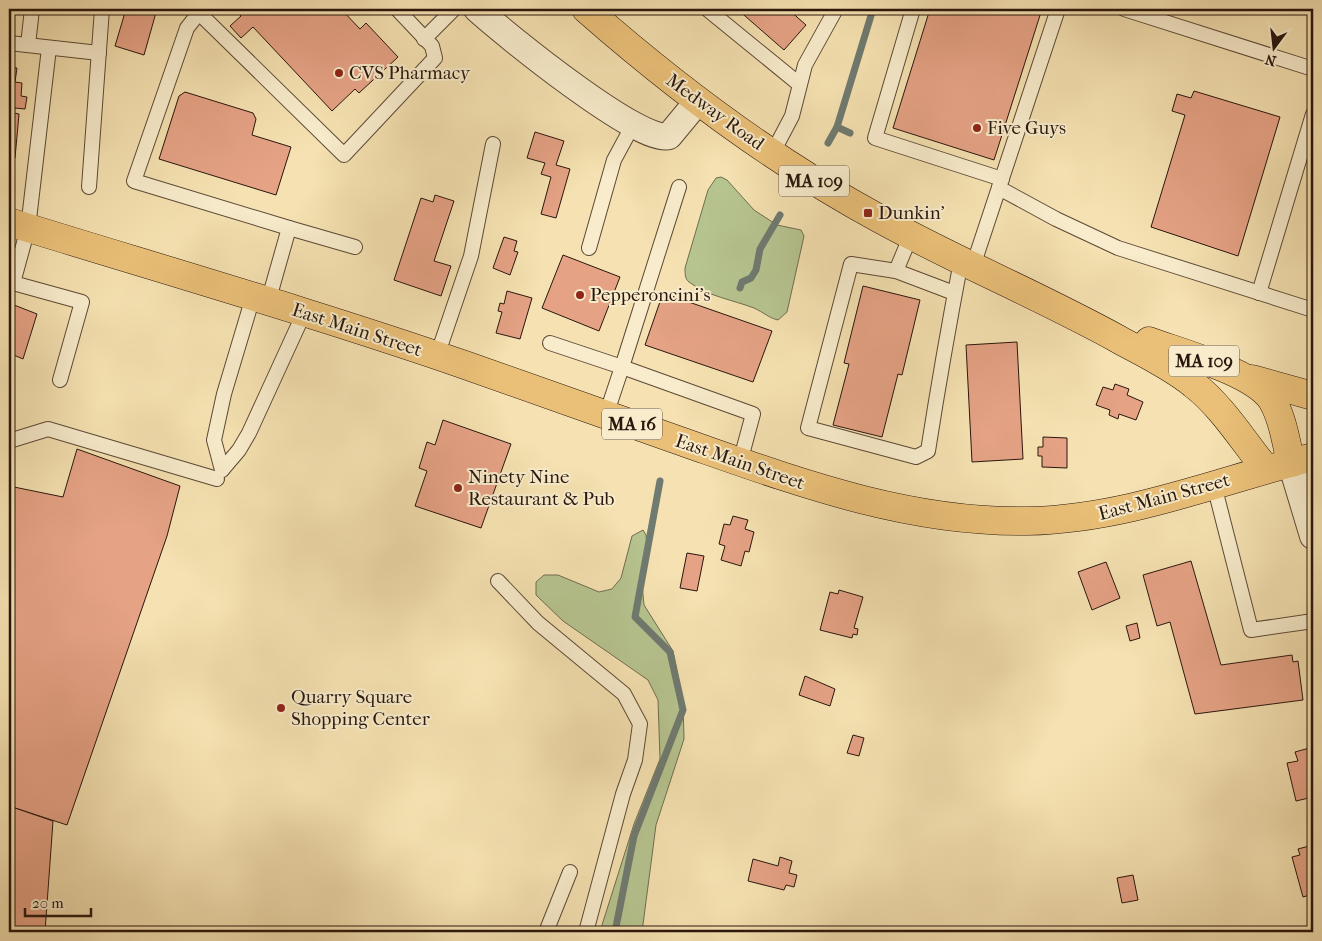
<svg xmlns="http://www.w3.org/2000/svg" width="1322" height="941" viewBox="0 0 1322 941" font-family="'IM FELL French Canon',serif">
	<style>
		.green { fill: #b6c490; stroke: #706d4e }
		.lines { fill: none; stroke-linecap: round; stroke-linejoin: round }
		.stream { stroke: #6f7a70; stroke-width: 7 }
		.building { fill: #e5a285; stroke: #29160c }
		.service-casing { stroke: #5c4935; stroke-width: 16 }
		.minor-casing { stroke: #5c4935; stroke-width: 28 }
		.primary-casing { stroke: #29160c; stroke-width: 29 }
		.service { stroke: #f8eccc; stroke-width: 14 }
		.minor { stroke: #f8eccc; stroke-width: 26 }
		.primary { stroke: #eac078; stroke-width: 28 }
		.poi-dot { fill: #8f2418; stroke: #f8eccc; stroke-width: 2 }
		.labels { text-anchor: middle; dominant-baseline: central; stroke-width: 4; stroke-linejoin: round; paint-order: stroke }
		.shield { fill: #f8eccc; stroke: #675646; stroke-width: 1 }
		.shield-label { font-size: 18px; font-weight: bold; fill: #29160c }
		.poi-label { font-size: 19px; fill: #29160c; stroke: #f8eccc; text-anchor: start }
		.street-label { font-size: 19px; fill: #29160c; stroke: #f8eccc }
	</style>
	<rect width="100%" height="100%" fill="#f5e1b1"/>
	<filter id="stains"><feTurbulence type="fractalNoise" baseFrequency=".004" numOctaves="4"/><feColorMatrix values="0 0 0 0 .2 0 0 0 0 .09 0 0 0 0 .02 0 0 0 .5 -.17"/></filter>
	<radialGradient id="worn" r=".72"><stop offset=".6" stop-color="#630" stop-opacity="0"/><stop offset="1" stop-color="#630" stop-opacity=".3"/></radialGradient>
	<g class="green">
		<path d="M 721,177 L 727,180 L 754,210 L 777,225 L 801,230 L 804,236 L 787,312 L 778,320 C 769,318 763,312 754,308 C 733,300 707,296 689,282 C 685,279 685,274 685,268 L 708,190 L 716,178 Z"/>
		<path d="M 643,530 L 646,535 L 647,545 L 642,584 L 644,605 L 673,651 L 683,702 L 684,739 L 656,825 L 642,932 L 602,932 L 602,925 L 634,824 L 660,759 L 658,700 L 648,680 L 563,621 L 536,595 L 536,582 L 544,575 L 558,575 L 599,592 L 612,589 L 621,578 L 632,536 Z"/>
	</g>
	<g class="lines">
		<g class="stream">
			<path d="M 837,127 L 850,133"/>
			<path d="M 828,143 L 837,127 L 873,9"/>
			<path d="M 740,288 L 742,282 L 751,278 L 756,270 L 760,249 L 780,215"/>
			<path d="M 615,932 L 634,836 L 683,710 L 670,652 L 635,617 L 660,481"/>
		</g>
	</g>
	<g class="building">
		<path d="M 126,9 L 157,9 L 144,55 L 115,46 Z"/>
		<path d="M 240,9 L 341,9 L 360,29 L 366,23 L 398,57 L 359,93 L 355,89 L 332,111 L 253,27 L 241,38 L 230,26 L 241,16 L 237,12 Z"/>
		<path d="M 737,9 L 788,9 L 806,25 L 784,50 Z"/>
		<path d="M 930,9 L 1042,9 L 994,160 L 893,128 Z"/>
		<path d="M 9,67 L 17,68 L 15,82 L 22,83 L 21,96 L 27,97 L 25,109 L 15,108 L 14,113 L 19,114 L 15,158 L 9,157 Z"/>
		<path d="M 1194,91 L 1280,117 L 1238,256 L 1151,227 L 1185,115 L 1172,111 L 1177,94 L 1191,98 Z"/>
		<path d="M 185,92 L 253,113 L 256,119 L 252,135 L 291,147 L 276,195 L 159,159 L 179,96 Z"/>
		<path d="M 535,132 L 564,141 L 556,165 L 570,169 L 556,218 L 541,214 L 551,177 L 541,174 L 545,163 L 527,158 Z"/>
		<path d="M 435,195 L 454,201 L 434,261 L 451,266 L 441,296 L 394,280 L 421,198 L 433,202 Z"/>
		<path d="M 504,237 L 517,241 L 514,251 L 518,252 L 510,275 L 493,268 Z"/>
		<path d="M 563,255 L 620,277 L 599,331 L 542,308 Z"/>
		<path d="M 863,286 L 920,300 L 902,375 L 898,374 L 882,437 L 833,425 L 849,364 L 844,363 Z"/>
		<path d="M 507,291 L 532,298 L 520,339 L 496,333 L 502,312 L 498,311 L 500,303 L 504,304 Z"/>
		<path d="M 663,293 L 772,331 L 753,382 L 645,345 Z"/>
		<path d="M 9,303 L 37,314 L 23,359 L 9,353 Z"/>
		<path d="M 1017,342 L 1023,459 L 972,462 L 966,345 Z"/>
		<path d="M 1115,384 L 1129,389 L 1127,395 L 1143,402 L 1136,420 L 1119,414 L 1118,419 L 1109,415 L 1110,410 L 1096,405 L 1103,387 L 1113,390 Z"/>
		<path d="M 443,420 L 511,444 L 481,528 L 415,506 L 427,471 L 419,468 L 427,442 L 435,445 Z"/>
		<path d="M 1043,437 L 1067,438 L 1067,468 L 1042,467 L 1042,456 L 1038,456 L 1038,447 L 1043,447 Z"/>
		<path d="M 77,449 L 180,486 L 167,536 L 67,825 L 9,806 L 9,486 L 63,497 Z"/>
		<path d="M 733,516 L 748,520 L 745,529 L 754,532 L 749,552 L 745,551 L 741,566 L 721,560 L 725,546 L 719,544 L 724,524 L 730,525 Z"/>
		<path d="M 687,553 L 704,556 L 697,591 L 680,588 Z"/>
		<path d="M 1191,561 L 1221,665 L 1292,655 L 1293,662 L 1298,661 L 1303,700 L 1195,714 L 1170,622 L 1157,626 L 1143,575 Z"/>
		<path d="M 1106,562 L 1120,598 L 1092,610 L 1078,572 Z"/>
		<path d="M 839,590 L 863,597 L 854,628 L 858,629 L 857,635 L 853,634 L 852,638 L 820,630 L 830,592 L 838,594 Z"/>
		<path d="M 1137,623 L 1140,638 L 1130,641 L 1126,626 Z"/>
		<path d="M 805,676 L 835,689 L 830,706 L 799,695 Z"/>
		<path d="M 853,735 L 864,738 L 859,756 L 847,753 Z"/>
		<path d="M 1313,747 L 1313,797 L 1296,801 L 1287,763 L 1298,761 L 1295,752 Z"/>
		<path d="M 9,806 L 53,821 L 45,932 L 9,932 Z"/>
		<path d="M 1313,845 L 1313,894 L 1303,897 L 1292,857 L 1300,855 L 1298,849 Z"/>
		<path d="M 780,857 L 792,861 L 789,873 L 797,875 L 794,887 L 786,885 L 784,890 L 748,881 L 753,859 L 778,866 Z"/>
		<path d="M 1133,875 L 1138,900 L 1122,903 L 1117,878 Z"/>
	</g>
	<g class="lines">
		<g class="service-casing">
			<g id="service">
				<path d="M 202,9 L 187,28 L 134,181 L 289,228"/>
				<path d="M 707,9 L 799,84"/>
				<path d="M 913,9 L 875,138 L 1002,179"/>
				<path d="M 1124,9 L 1313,69"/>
				<path d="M 199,13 L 344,155 L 435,58 L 432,46 L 397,9"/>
				<path d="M 424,39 L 454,9"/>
				<path d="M 9,43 L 99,53"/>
				<path d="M 28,45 L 32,9"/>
				<path d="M 49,48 L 28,228 L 13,283 L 82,302 L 60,380"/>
				<path d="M 772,154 L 792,116 L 805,65 L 836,9"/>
				<path d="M 89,187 L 102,9"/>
				<path d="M 679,187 L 622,367 L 753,414 L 740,462"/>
				<path d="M 999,188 L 1056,219 L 1118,248 L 1313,310"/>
				<path d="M 589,248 L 614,160 L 634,123"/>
				<path d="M 973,266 L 1058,9"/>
				<path d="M 896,271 L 911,235"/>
				<path d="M 954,293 L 896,271 L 851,264 L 808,428 L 916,457 L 928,451 C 938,387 949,324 961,261"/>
				<path d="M 1259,293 L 1313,114"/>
				<path d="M 268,302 L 289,228 L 355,247"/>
				<path d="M 550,343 L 622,367 L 606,415"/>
				<path d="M 437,356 L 471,256 L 493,144"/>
				<path d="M 9,441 L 48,429 L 217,479"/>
				<path d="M 222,470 L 214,440 L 224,394 L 253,297"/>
				<path d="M 222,470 L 239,450 L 249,433 L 304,313"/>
				<path d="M 1214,485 L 1251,630 L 1313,621"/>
				<path d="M 498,581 L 538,623 L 624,694 L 640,724 L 635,760 L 623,794 L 586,932"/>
				<path d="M 546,932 L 570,872"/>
			</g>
		</g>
		<g class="minor-casing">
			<g id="minor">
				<path d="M 477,9 C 501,31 642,146 669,136 L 698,101"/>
				<path d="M 1291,463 L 1313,536"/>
			</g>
		</g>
		<g class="primary-casing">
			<g id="primary">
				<path d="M 586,9 C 677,89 773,161 880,219 C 958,262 1040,296 1118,339 C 1143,353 1171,366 1193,384 C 1222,406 1243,441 1266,469"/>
				<path d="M 9,222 C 161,269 314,313 465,365 C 544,393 624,421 703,449 C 809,486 914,523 1028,521 C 1127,519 1218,481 1313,457"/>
				<path d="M 1149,341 C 1181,353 1254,372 1272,400 C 1283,419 1286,442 1291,463"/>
				<path d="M 1252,379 L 1313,396"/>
			</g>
		</g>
		<use href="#service" class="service"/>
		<use href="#minor" class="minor"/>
		<use href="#primary" class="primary"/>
	</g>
	<g class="poi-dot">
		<circle cx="339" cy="73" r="5"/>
		<circle cx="977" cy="128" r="5"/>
		<rect x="863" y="208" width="10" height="10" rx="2.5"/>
		<circle cx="580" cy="295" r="5"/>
		<circle cx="458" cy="488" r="5"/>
		<circle cx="281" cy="708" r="5"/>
	</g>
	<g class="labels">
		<g class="shield">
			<rect x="779" y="165.5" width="70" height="31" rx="4"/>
			<rect x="1169" y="345.5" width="70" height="31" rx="4"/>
			<rect x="602" y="408.5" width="60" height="31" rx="4"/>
		</g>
		<g class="shield-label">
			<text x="814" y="181">MA 109</text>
			<text x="1204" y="361">MA 109</text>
			<text x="632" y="424">MA 16</text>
		</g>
		<g class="poi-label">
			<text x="349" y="73">CVS Pharmacy</text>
			<text x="987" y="128">Five Guys</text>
			<text x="878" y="213">Dunkin'</text>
			<text x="590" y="295">Pepperoncini's</text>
			<text x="468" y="477">Ninety Nine<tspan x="468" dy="22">Restaurant &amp; Pub</tspan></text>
			<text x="291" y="697">Quarry Square<tspan x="291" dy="22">Shopping Center</tspan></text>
		</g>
		<g class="street-label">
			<text transform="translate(715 112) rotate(36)">Medway Road</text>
			<text transform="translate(357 330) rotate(18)">East Main Street</text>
			<text transform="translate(740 462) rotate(19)">East Main Street</text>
			<text transform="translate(1164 497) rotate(-15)">East Main Street</text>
		</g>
	</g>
	<rect width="1322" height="941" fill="none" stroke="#f5e1b1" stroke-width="30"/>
	<rect x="10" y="10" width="1302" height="921" fill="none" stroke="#29160c" stroke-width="2.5"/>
	<rect x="15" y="15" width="1292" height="911" fill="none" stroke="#29160c"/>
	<g transform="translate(1274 48) rotate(195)" stroke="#f8eccc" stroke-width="4" paint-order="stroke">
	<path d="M0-4L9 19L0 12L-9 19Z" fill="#29160c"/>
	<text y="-8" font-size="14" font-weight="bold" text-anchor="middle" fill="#29160c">N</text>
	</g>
	<path d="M25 908v8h66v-8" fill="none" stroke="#29160c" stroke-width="2.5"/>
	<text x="32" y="908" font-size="15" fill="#29160c" stroke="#f8eccc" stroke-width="4" paint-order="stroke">20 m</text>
	<rect width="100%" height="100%" filter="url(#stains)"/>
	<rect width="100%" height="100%" fill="url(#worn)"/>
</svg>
